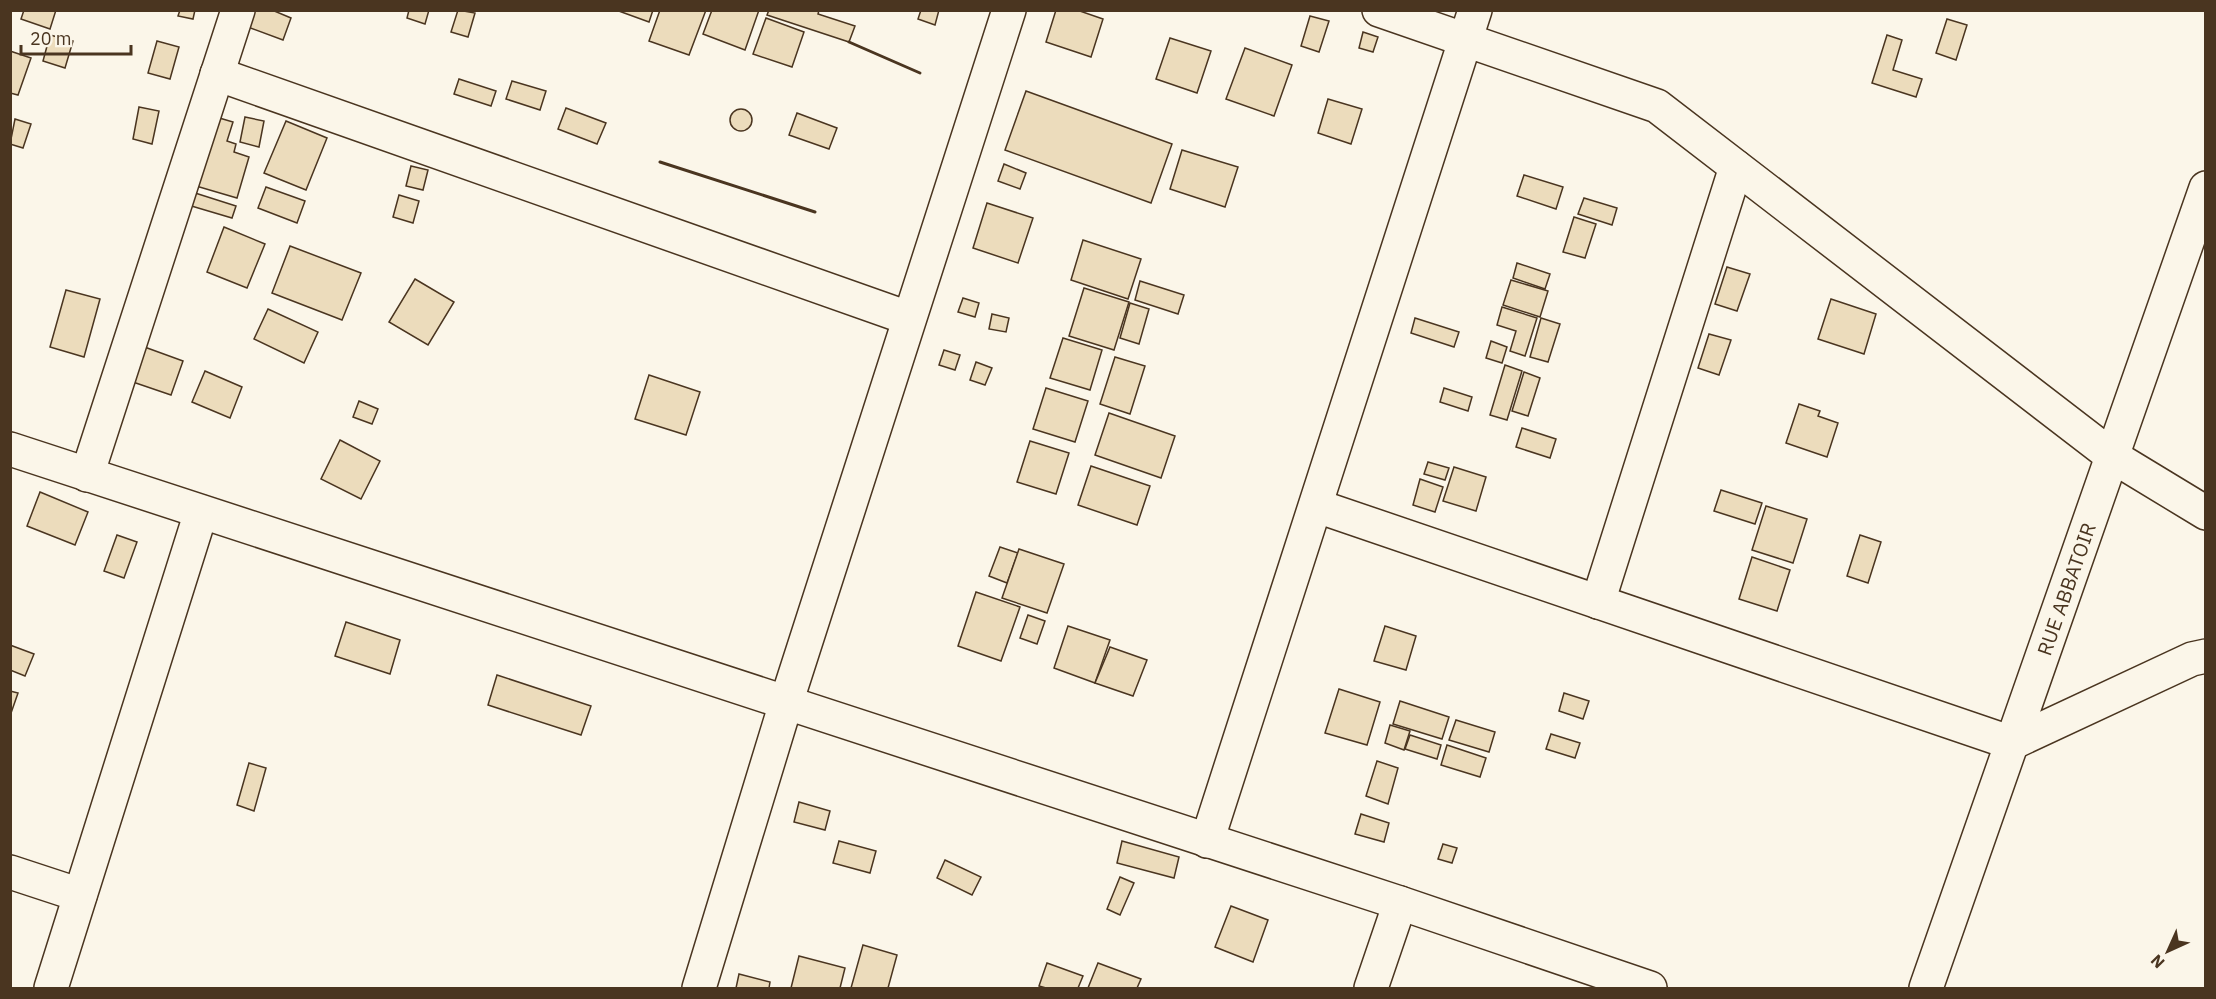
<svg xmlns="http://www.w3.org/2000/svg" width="2216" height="999" viewBox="0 0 2216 999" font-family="'IBM Plex Sans',sans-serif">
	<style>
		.building { fill: #ecdcbc; stroke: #4a3520; stroke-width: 1.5 }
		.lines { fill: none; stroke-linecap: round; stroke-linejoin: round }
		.minor-casing { stroke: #4a3520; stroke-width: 36 }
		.minor { stroke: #fbf6e9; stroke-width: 33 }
		.wall { stroke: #4a3520; stroke-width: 3 }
		.labels { text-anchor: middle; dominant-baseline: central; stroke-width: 4.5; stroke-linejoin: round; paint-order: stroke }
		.street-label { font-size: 20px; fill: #4a3520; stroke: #fbf6e9 }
	</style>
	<rect width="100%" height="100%" fill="#fbf6e9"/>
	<g class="building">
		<path d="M 24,10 L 56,10 L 50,29 L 21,19 Z"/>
		<path d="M 180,10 L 195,10 L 193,19 L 178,16 Z"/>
		<path d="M 251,10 L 272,10 L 291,18 L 283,40 L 245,26 Z"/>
		<path d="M 409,10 L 429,10 L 425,24 L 407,18 Z"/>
		<path d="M 458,10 L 475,13 L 468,37 L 451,32 Z"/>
		<path d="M 616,10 L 653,10 L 649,22 Z"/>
		<path d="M 660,10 L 706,10 L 689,55 L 649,41 Z"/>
		<path d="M 712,10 L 759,10 L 745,50 L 703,34 Z"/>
		<path d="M 769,10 L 819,10 L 818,14 L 855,26 L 849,42 L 767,15 Z"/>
		<path d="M 921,10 L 939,10 L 935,25 L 918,19 Z"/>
		<path d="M 1056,10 L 1077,10 L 1103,19 L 1091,57 L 1046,42 Z"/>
		<path d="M 1310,16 L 1329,21 L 1319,52 L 1301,46 Z"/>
		<path d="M 766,18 L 804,32 L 792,67 L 753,54 Z"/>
		<path d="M 1947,19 L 1967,25 L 1956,60 L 1936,53 Z"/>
		<path d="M 1363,32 L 1378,37 L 1373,52 L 1359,48 Z"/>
		<path d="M 50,35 L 73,41 L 65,68 L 43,61 Z"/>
		<path d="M 1887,35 L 1902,40 L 1893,70 L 1922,79 L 1916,97 L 1872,83 Z"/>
		<path d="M 1170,38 L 1211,51 L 1197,93 L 1156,79 Z"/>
		<path d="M 157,41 L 179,47 L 170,79 L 148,73 Z"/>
		<path d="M 1245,48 L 1292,65 L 1274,116 L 1226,99 Z"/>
		<path d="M 10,51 L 31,58 L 18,95 L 10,93 Z"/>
		<path d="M 459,79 L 496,91 L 491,106 L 454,94 Z"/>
		<path d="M 512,81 L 546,91 L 540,110 L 506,99 Z"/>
		<path d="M 1026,91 L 1172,144 L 1151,203 L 1005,150 Z"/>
		<path d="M 1328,99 L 1362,109 L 1351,144 L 1318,133 Z"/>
		<path d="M 139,107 L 159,111 L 152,144 L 133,139 Z"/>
		<path d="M 566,108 L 606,123 L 597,144 L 558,129 Z"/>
		<circle cx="741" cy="120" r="11"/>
		<path d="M 797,113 L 837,128 L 829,149 L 789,135 Z"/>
		<path d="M 216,117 L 233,122 L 227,141 L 236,144 L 234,152 L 249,157 L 237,198 L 196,186 Z"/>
		<path d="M 245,117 L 264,121 L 259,147 L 240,142 Z"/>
		<path d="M 15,119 L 31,124 L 23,148 L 10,144 Z"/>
		<path d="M 286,121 L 327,138 L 306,190 L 264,173 Z"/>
		<path d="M 1182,150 L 1238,167 L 1225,207 L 1170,189 Z"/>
		<path d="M 1004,164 L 1026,173 L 1020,189 L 998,181 Z"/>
		<path d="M 411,166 L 428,170 L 423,190 L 406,186 Z"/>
		<path d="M 1524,175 L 1563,187 L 1556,209 L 1517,196 Z"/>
		<path d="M 266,187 L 305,201 L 297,223 L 258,208 Z"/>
		<path d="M 192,192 L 236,206 L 232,218 L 188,205 Z"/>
		<path d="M 399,195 L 419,201 L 413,223 L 393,217 Z"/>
		<path d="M 1584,198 L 1617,208 L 1612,225 L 1578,214 Z"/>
		<path d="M 987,203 L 1033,218 L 1018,263 L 973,248 Z"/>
		<path d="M 1574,217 L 1596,224 L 1585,258 L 1563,252 Z"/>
		<path d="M 224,227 L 265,244 L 247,288 L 207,272 Z"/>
		<path d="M 1083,240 L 1141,259 L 1128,299 L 1071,280 Z"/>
		<path d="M 290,246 L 361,273 L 342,320 L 272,293 Z"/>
		<path d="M 1517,263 L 1550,274 L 1545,289 L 1513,278 Z"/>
		<path d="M 1727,267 L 1750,274 L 1737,311 L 1715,304 Z"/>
		<path d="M 415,279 L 454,302 L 428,345 L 389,322 Z"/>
		<path d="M 1511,280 L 1548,291 L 1540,317 L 1503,305 Z"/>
		<path d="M 1140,281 L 1184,295 L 1178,314 L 1135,300 Z"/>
		<path d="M 1084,288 L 1129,302 L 1114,350 L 1069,336 Z"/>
		<path d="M 66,290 L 100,299 L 84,357 L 50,347 Z"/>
		<path d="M 963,298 L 979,303 L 975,317 L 958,312 Z"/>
		<path d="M 1831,299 L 1876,314 L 1864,354 L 1818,339 Z"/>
		<path d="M 1130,303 L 1149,309 L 1139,344 L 1120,338 Z"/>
		<path d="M 1502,307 L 1537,318 L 1525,356 L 1510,351 L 1516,331 L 1497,325 Z"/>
		<path d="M 268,309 L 318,332 L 304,363 L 254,339 Z"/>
		<path d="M 992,314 L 1009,318 L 1006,332 L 989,329 Z"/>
		<path d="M 1415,318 L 1459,332 L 1454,347 L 1411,333 Z"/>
		<path d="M 1541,318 L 1560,324 L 1548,362 L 1530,357 Z"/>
		<path d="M 1709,334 L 1731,340 L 1719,375 L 1698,368 Z"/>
		<path d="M 1063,338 L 1102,350 L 1090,390 L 1050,378 Z"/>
		<path d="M 1491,341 L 1507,347 L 1502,363 L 1486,358 Z"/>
		<path d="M 139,345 L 183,361 L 171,395 L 127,380 Z"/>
		<path d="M 944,350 L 960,355 L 955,370 L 939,365 Z"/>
		<path d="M 1115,357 L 1145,366 L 1130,414 L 1100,404 Z"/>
		<path d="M 976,362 L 992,368 L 985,385 L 970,380 Z"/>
		<path d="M 1505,365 L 1522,371 L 1507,420 L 1490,415 Z"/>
		<path d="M 205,371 L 242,387 L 230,418 L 192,402 Z"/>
		<path d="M 1524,372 L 1540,378 L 1528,416 L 1512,411 Z"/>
		<path d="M 649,375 L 700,392 L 686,435 L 635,419 Z"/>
		<path d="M 1046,388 L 1088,401 L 1075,442 L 1033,429 Z"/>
		<path d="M 1444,388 L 1472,397 L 1468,411 L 1440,402 Z"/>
		<path d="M 359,401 L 378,409 L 372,424 L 353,417 Z"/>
		<path d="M 1799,404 L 1820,411 L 1818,416 L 1838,423 L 1827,457 L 1786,443 Z"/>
		<path d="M 1109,413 L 1175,436 L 1161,478 L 1095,455 Z"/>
		<path d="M 1522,428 L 1556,439 L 1550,458 L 1516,447 Z"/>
		<path d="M 340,440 L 380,461 L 361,499 L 321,479 Z"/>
		<path d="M 1030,441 L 1069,453 L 1056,494 L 1017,482 Z"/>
		<path d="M 1428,462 L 1449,468 L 1445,480 L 1424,474 Z"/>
		<path d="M 1091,466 L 1150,486 L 1137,525 L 1078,505 Z"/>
		<path d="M 1454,467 L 1486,477 L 1476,511 L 1443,501 Z"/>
		<path d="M 1420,479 L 1443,487 L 1435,512 L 1413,505 Z"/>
		<path d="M 1721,490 L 1762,503 L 1755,524 L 1714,511 Z"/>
		<path d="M 40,492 L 88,512 L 75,545 L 27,526 Z"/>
		<path d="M 1766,506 L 1807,519 L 1793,563 L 1752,550 Z"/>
		<path d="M 117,535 L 137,542 L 124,578 L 104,571 Z"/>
		<path d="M 1860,535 L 1881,542 L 1868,583 L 1847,576 Z"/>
		<path d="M 1000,547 L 1018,553 L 1007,583 L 989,576 Z"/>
		<path d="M 1019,549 L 1064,564 L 1047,613 L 1002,598 Z"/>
		<path d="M 1752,557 L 1790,570 L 1777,611 L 1739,599 Z"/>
		<path d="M 976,592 L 1020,607 L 1001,661 L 958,646 Z"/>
		<path d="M 1028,615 L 1045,621 L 1037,644 L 1020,638 Z"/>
		<path d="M 346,622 L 400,640 L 390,674 L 335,656 Z"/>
		<path d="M 1068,626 L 1110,640 L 1095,683 L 1054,668 Z"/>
		<path d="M 1385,626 L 1416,636 L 1406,670 L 1374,661 Z"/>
		<path d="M 10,645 L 34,654 L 25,676 L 10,670 Z"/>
		<path d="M 1110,647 L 1147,660 L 1133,696 L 1095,683 Z"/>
		<path d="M 497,675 L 591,706 L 581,735 L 488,705 Z"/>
		<path d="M 1339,689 L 1380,702 L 1367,745 L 1325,733 Z"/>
		<path d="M 10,691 L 18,693 L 10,716 Z"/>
		<path d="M 1564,693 L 1589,701 L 1583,719 L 1559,711 Z"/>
		<path d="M 1400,701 L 1449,717 L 1442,739 L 1393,724 Z"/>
		<path d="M 1456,720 L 1495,732 L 1489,752 L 1449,740 Z"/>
		<path d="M 1390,725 L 1410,731 L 1404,750 L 1385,743 Z"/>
		<path d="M 1551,734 L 1580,743 L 1575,758 L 1546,749 Z"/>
		<path d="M 1410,735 L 1441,745 L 1437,759 L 1405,749 Z"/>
		<path d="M 1447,745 L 1486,758 L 1480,777 L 1441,765 Z"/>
		<path d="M 1377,761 L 1398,768 L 1388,804 L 1366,796 Z"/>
		<path d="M 249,763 L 266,768 L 254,811 L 237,805 Z"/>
		<path d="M 799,802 L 830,811 L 825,830 L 794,822 Z"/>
		<path d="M 1361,814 L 1389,823 L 1384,842 L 1355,834 Z"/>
		<path d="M 839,841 L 876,851 L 870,873 L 833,863 Z"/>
		<path d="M 1122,841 L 1179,857 L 1174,878 L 1117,863 Z"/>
		<path d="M 1443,844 L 1457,848 L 1452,863 L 1438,859 Z"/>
		<path d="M 945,860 L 981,877 L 972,895 L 937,878 Z"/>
		<path d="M 1120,877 L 1134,883 L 1120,915 L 1107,909 Z"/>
		<path d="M 1231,906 L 1268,920 L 1253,962 L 1215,947 Z"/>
		<path d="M 863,945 L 897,955 L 888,988 L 851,988 Z"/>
		<path d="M 799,956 L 845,968 L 840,988 L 791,988 Z"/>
		<path d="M 1047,963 L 1083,976 L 1078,988 L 1046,988 L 1039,986 Z"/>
		<path d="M 1098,963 L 1141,979 L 1137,988 L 1088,988 Z"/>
		<path d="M 739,974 L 770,982 L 769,988 L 736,988 Z"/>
	</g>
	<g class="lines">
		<g class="minor-casing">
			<g id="minor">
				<path d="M 1379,10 L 1657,106 L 2112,456 L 2206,513"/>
				<path d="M 217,74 L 908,318"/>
				<path d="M 10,449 L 1400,903 L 1650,988"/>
				<path d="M 87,475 L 238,10"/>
				<path d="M 1317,506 L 2012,743 L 2192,659 L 2206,656"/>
				<path d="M 1598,602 L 1736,167"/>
				<path d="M 1207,841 L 1475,10"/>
				<path d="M 10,872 L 80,895"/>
				<path d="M 51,988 L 201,512"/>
				<path d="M 699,988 L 786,703 L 1009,10"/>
				<path d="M 1371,988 L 1400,903"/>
				<path id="s1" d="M 1926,988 L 2206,188"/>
			</g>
		</g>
		<use href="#minor" class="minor"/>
		<g class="wall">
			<path d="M 849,42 L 920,73"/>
			<path d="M 660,162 L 815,212"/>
		</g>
	</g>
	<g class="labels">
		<g class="street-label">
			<text stroke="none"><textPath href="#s1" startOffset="423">RUE ABBATOIR</textPath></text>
		</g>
	</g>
	<rect width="2216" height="999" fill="none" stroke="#4a3520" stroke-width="24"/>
	<g transform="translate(2168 951) rotate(225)" stroke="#fbf6e9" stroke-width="4.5" paint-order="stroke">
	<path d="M0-4.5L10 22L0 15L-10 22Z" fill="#4a3520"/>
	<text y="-9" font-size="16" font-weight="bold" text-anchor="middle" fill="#4a3520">N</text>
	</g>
	<path d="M21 45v9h110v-9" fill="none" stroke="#4a3520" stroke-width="3"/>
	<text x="30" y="45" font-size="18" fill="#4a3520" stroke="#fbf6e9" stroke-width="4.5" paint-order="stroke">20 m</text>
</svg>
